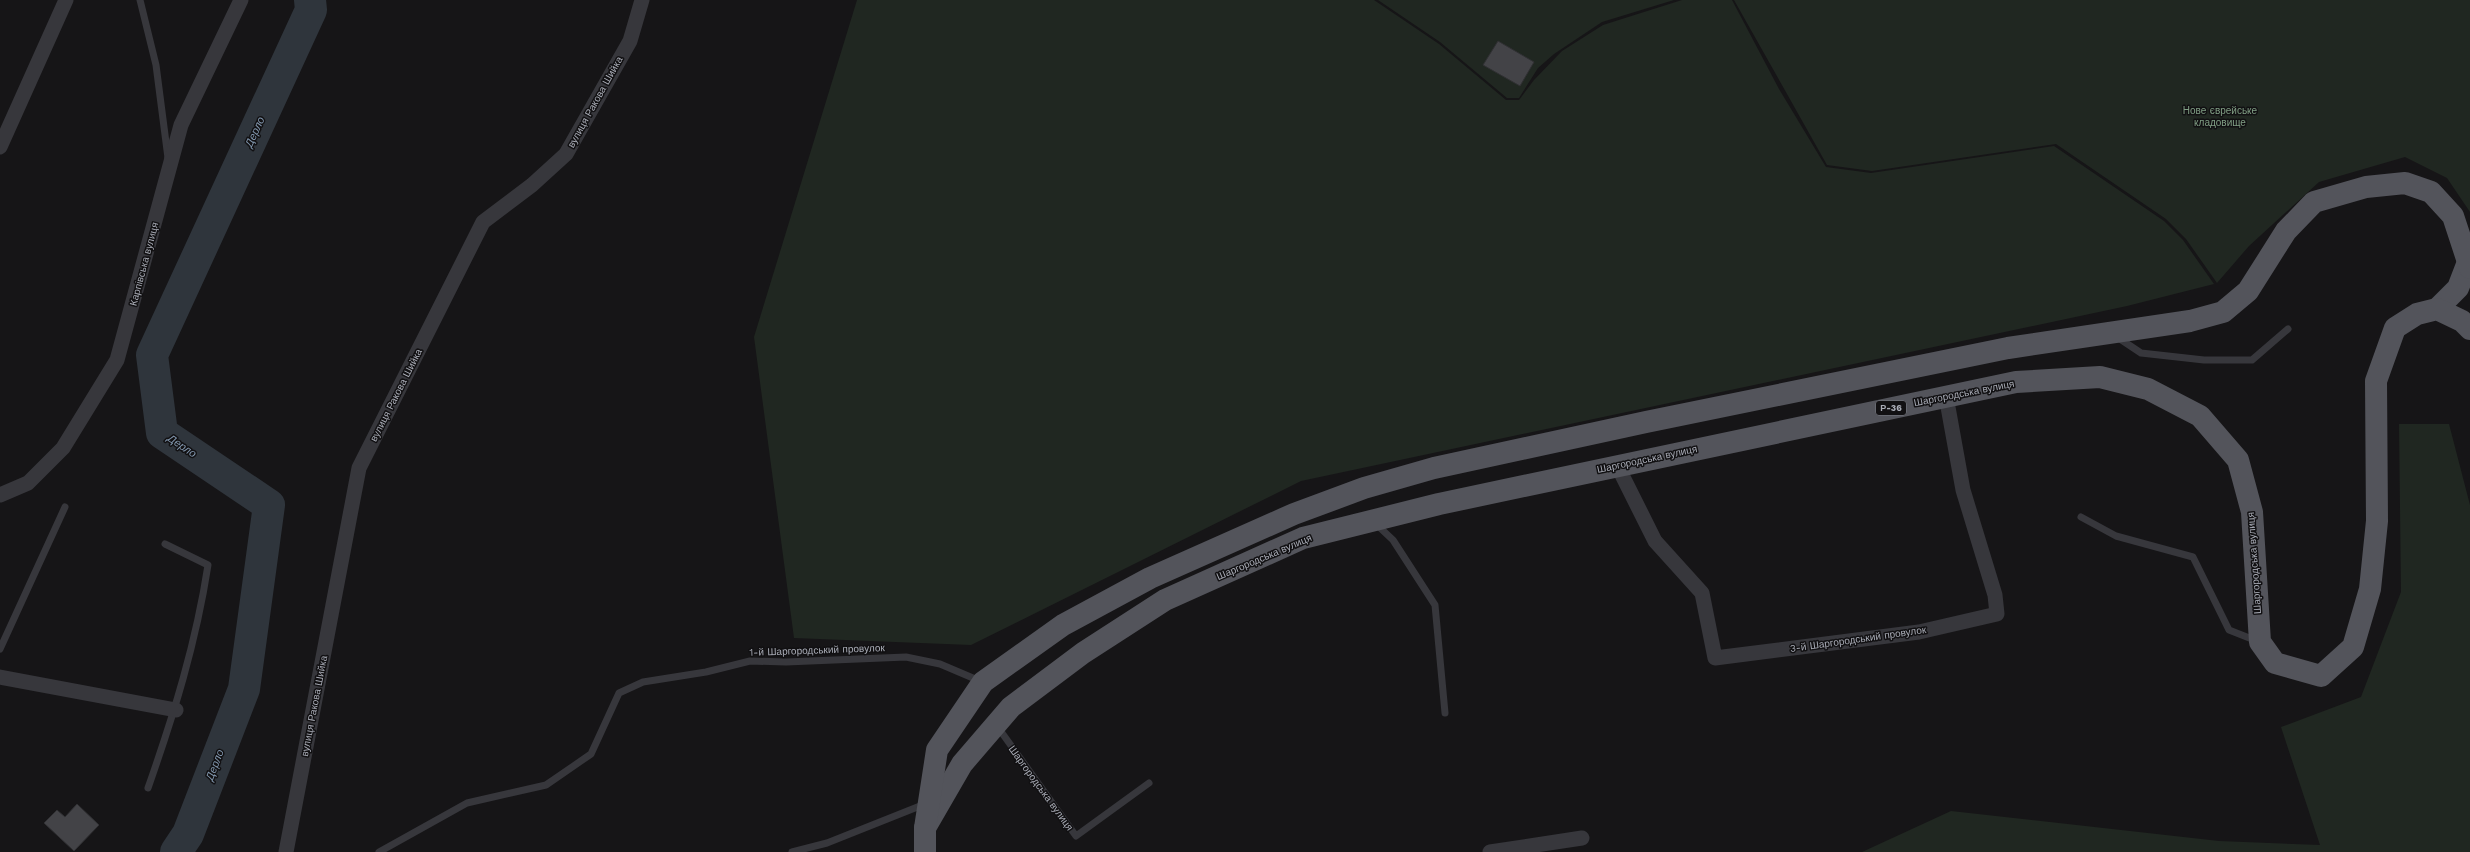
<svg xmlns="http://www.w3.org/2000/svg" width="2470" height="852" viewBox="0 0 2470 852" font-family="'Work Sans',sans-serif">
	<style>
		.green { fill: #202721 }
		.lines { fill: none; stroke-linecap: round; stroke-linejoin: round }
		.river { stroke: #2f353c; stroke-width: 32 }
		.building { fill: #434347; stroke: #303033 }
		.service { stroke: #37373c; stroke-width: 7 }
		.minor { stroke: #37373c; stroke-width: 15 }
		.primary { stroke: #53545b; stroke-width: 22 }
		.labels { text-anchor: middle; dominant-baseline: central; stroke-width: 3; stroke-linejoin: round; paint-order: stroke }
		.shield { fill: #111012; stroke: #7b7d85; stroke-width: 1 }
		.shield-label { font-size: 9px; font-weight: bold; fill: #a9acb6 }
		.street-label { font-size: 10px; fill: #a9acb6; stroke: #111012 }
		.park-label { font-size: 10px; fill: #819f85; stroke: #111012 }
		.water-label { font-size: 11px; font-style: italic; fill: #8297ae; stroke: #111012 }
	</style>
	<rect width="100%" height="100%" fill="#161517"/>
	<g class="green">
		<path d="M 857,0 L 1374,0 L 1439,44 L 1506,100 L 1519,100 L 1534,80 L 1562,51 L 1603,25 L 1682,0 L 1732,0 L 1779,89 L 1826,167 L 1871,173 L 2054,146 L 2164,221 L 2183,240 L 2214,284 L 2127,306 L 1301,481 L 971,645 L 794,638 L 754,337 Z"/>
		<path d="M 1378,0 L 1674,0 L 1602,22 L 1554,54 L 1538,68 L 1519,98 L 1507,98 L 1440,42 Z"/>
		<path d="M 1734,0 L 2470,0 L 2470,212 L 2447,178 L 2405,157 L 2319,182 L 2249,246 L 2217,283 L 2186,239 L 2166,219 L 2056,144 L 1872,171 L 1827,165 Z"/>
		<path d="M 2399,424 L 2449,424 L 2470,505 L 2470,852 L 1862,852 L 1951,811 L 2219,841 L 2320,845 L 2281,727 L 2361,697 L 2401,592 Z"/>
	</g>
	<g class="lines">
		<path class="river" d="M 176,852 L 188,834 L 244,689 L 269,505 L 162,433 L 152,355 L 311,10 L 310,0"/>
	</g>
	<g class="building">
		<path d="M 1498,41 L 1534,62 L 1520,86 L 1483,65 Z"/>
		<path d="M 77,804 L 99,825 L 74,851 L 44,823 L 57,810 L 65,817 Z"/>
	</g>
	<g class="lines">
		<g class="service">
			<path d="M 140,0 L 156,65 L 168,158"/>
			<path d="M 2117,337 L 2141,353 L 2204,360 L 2252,360 L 2288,329"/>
			<path d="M 2081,517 L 2116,536 L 2193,557 L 2229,630 L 2257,641"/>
			<path d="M 1376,524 L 1393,540 L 1435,605 L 1445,713"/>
			<path d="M 0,649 L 65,507"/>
			<path d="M 997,726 L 1076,836 L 1149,783"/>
			<path d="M 148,788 C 174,714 196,643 208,565 L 165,544"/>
			<path d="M 379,852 L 467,803 L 546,785 L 591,754 L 619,693 L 643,682 L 706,672 L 750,661 L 786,662 L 906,657 L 940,664 L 980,681"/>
			<path d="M 792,852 L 827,843 L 925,804"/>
		</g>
		<g class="minor">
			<path d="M 0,147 L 66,0"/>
			<path d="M 1617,465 L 1655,541 L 1702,593 L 1715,658 L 1919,632 L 1997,614 L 1995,595 L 1963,490 L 1946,396"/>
			<path d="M 0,495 L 28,483 L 63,448 L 117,360 L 181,125 L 241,0"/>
			<path d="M 0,677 L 176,710"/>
			<path d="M 286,852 L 359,468 L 483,222 L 532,185 L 566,154 L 630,41 L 642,0"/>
			<path d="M 1490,852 L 1582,838"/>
		</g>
		<g class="primary">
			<path d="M 2437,309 L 2458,288 L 2468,262"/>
			<path d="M 925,828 L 962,764 L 1011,707 L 1083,653 L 1165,600 L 1303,538 L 1439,504 L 2016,382 L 2100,377 L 2148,389 L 2200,416 L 2238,460 L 2252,512 L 2260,642 L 2275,663 L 2321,676 L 2353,647 L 2370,589 L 2377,521 L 2376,381 L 2395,328 L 2417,314 L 2437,309 L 2462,321 L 2470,329"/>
			<path d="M 925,852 L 925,828 L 937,750 L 983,682 L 1063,625 L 1150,578 L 1294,514 L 1364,488 L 1434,468 L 1646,422 L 2008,348 L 2190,321 L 2223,312 L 2248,291 L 2286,231 L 2314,202 L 2366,187 L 2405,183 L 2431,192 L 2453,216 L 2470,268"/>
		</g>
	</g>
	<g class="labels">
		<rect class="shield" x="1876" y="401" width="30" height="14" rx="3"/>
		<g class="shield-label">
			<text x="1891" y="408">Р-36</text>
		</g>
		<g class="street-label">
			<text transform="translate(595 102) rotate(-61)">вулиця Ракова Шийка</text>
			<text transform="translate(144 264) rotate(-75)">Карпівська вулиця</text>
			<text transform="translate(1964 393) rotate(-11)">Шаргородська вулиця</text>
			<text transform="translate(396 395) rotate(-63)">вулиця Ракова Шийка</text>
			<text transform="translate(1647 459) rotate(-12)">Шаргородська вулиця</text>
			<text transform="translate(1264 557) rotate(-23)">Шаргородська вулиця</text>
			<text transform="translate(2254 563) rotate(-94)">Шаргородська вулиця</text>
			<text transform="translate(1858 639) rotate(-8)">3-й Шаргородський провулок</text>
			<text transform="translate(817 650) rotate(-2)">1-й Шаргородський провулок</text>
			<text transform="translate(314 706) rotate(-79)">вулиця Ракова Шийка</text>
			<text transform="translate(1041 788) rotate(54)">Шаргородська вулиця</text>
		</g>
		<g class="park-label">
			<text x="2220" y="110">Нове єврейське<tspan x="2220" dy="12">кладовище</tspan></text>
		</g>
		<g class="water-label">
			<text transform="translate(255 132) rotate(-65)">Дерло</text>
			<text transform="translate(182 446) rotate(34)">Дерло</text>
			<text transform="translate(215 765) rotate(-69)">Дерло</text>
		</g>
	</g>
</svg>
